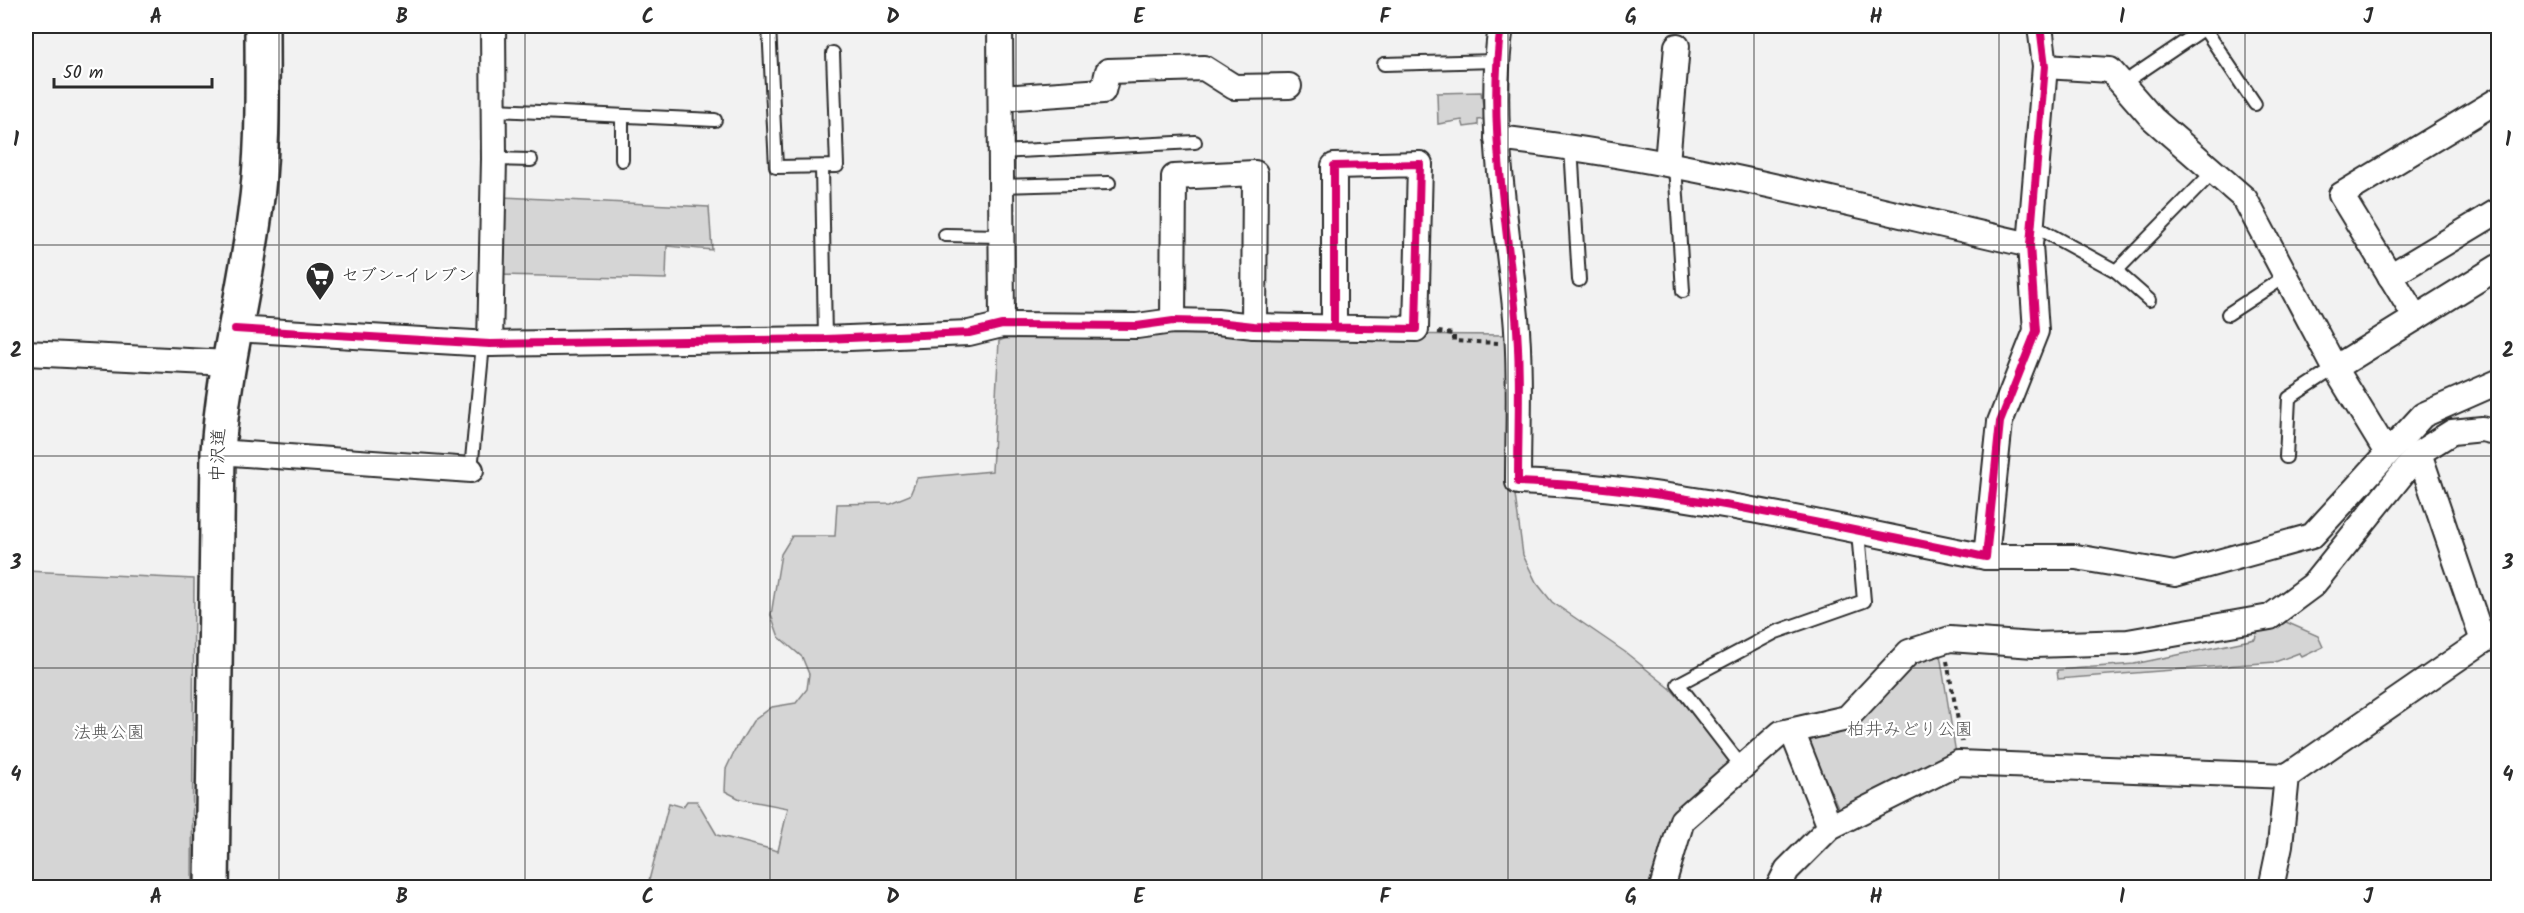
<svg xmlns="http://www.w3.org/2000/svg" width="2524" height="913" viewBox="0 0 2524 913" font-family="Kalam,'Klee One',sans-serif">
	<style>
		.green { fill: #d5d5d5; stroke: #808080; stroke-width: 1.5 }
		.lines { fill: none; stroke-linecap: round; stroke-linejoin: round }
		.lane-casing { stroke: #2b2b2b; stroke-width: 16 }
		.street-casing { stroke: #2b2b2b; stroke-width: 28 }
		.secondary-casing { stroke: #2b2b2b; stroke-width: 38 }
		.path { stroke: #2b2b2b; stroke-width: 4; stroke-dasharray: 4.5 4.5; stroke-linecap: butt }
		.lane { stroke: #fff; stroke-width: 12 }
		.street { stroke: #fff; stroke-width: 24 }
		.secondary { stroke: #fff; stroke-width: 33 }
		.cycleway-casing { stroke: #fff; stroke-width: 11 }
		.cycleway { stroke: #d6006c; stroke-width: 8 }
		.grid { fill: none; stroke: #2b2b2b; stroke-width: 1.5; stroke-opacity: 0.55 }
		.labels { text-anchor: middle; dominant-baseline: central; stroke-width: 4.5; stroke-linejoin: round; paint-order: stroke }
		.poi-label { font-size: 18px; fill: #2b2b2b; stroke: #fff; text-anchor: start }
		.street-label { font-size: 18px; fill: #2b2b2b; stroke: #fff }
		.park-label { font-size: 18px; fill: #565656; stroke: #fff }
		.neatline { fill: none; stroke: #2b2b2b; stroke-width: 2 }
		.grid-label { font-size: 20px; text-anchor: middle; font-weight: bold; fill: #2b2b2b }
	</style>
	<rect width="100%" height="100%" fill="#f2f2f2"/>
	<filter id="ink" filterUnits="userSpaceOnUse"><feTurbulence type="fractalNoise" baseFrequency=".0167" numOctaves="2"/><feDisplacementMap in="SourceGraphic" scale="12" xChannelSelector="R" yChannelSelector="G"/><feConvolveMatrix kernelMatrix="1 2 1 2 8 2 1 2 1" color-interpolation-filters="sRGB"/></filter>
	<g filter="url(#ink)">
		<g class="green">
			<path d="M 1481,92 L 1485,119 L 1478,120 L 1478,125 L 1464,127 L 1462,120 L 1438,124 L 1437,93 Z"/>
			<path d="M 503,197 L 709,207 L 712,250 L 667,246 L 666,279 L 499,275 Z"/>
			<path d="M 1021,332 L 1512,335 L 1514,487 L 1523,555 L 1536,582 L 1552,602 L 1625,652 L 1671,689 L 1732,759 L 1670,818 L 1648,887 L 647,888 L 669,803 L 683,807 L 687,801 L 697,801 L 717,835 L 778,851 L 788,808 L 740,799 L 725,791 L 726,769 L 734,752 L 753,721 L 772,707 L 796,703 L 807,689 L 809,674 L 802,657 L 779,637 L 771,615 L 781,554 L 792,536 L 835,536 L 837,504 L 890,503 L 910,495 L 917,478 L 992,471 L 999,341 Z"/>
			<path d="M 26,571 L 194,579 L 192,887 L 26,887 Z"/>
			<path d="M 2286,622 L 2318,636 L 2323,647 L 2302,657 L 2299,653 L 2275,662 L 2058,679 L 2057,670 L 2134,664 L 2255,639 L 2258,629 Z"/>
			<path d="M 1940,654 L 1956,754 L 1839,809 L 1808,742 L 1868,713 L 1916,663 Z"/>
		</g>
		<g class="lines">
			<g class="lane-casing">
				<g id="lane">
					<path d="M 769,26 L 776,167 L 837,166 L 833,53"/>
					<path d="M 2204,28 L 2255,104"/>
					<path d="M 1384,64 L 1496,61"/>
					<path d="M 2122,84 L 2208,26"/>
					<path d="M 494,110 L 715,120"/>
					<path d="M 1571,146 L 1579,280"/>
					<path d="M 1001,152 L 1195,142"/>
					<path d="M 494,159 L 531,160"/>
					<path d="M 622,160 L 622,116"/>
					<path d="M 1675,165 L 1683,291"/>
					<path d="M 822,167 L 825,339"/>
					<path d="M 1001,186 L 1109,183"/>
					<path d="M 2032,225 L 2116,271 L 2213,172"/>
					<path d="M 945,235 L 1002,236"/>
					<path d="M 2116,271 L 2149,300"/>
					<path d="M 2228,314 L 2286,276"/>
					<path d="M 2286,457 L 2289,398 L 2335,368"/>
					<path d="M 471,470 L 483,344"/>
					<path d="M 1742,767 L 1678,684 L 1776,632 L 1864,601 L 1858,532"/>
				</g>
			</g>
			<g class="street-casing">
				<g id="street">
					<path d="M 1000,26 L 1002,325"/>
					<path d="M 1501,26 C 1487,122 1507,221 1516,317 C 1521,372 1518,428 1518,482 C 1674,487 1834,527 1986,557 L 2000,422 L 2036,331 L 2030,245 L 2045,66 L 2040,26"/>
					<path d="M 2045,66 L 2110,70 L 2152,118 L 2245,199 L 2335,368 L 2387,453"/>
					<path d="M 1001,98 L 1103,91 L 1108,71 L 1204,68 L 1234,87 L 1289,86"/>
					<path d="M 1497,138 C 1677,158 1853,205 2030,245"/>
					<path d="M 1667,163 L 1677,46"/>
					<path d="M 2390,276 L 2498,211"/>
					<path d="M 2416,318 L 2341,195 L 2498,100"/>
					<path d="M 1173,321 L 1174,177 L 1255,173 L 1254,326"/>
					<path d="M 235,329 L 490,344 L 825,339 L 969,333 L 1002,325 L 1137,326 L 1173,321 L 1217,322 L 1254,326 L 1416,329 L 1420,164 L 1334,166 L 1334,327"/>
					<path d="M 490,344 L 494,159 L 493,26"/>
					<path d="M 26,353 L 229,363"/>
					<path d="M 2335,368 L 2498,267"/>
					<path d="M 218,452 L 471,470"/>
					<path d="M 2419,453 L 2483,641"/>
					<path d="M 1986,557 L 2076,557 L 2175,574 L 2312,536 L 2423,415 L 2498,382"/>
					<path d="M 1792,731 L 1830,827"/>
					<path d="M 1662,888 L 1682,820 L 1781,733 L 1847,718 L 1909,652 L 1950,639 L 2034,645 L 2128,642 L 2270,617 L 2313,585 L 2419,453 L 2452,432 L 2482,429 L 2498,433"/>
					<path d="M 1778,888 L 1787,870 L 1830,827 L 1958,763 L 2287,776 L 2483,641 L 2498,634"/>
					<path d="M 2271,888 L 2280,845 L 2287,776"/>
				</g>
			</g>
			<g class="secondary-casing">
				<path id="secondary" d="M 212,888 L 218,452 C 223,371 245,293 255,213 C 264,151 262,87 262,26"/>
			</g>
			<g class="path">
				<path d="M 1438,332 L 1454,334 L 1454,341 L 1498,343"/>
				<path d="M 1947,661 L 1962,742"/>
			</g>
			<use href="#lane" class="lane"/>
			<use href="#street" class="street"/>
			<use href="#secondary" class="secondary"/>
			<g class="cycleway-casing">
				<g id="cycleway">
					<path d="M 1501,26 C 1487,122 1507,221 1516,317 C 1521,372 1518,428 1518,482 C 1674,487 1834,527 1986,557 L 2000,422 L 2036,331 L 2030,245 L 2045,66 L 2040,26"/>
					<path d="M 235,329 L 490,344 L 825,339 L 969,333 L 1002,325 L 1137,326 L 1173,321 L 1217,322 L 1254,326 L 1416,329 L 1420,164 L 1334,166 L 1334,327"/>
				</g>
			</g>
			<use href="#cycleway" class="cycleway"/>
		</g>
	</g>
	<path class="grid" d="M 279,26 L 279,888M 525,26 L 525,888M 770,26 L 770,888M 1016,26 L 1016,888M 1262,26 L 1262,888M 1508,26 L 1508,888M 1754,26 L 1754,888M 1999,26 L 1999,888M 2245,26 L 2245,888M 26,245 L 2498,245M 26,456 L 2498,456M 26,668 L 2498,668"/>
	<defs>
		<g id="supermarket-pin" transform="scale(1.5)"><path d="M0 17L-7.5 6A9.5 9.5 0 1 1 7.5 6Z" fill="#2b2b2b" stroke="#fff"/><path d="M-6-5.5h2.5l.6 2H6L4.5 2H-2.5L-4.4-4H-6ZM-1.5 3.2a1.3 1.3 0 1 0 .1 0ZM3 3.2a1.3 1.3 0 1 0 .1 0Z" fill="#fff"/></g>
	</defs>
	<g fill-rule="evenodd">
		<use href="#supermarket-pin" x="320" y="276"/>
	</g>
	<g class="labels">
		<g class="poi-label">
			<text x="341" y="276">セブン-イレブン</text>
		</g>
		<g class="street-label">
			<text transform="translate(219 455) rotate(-88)">中沢道</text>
		</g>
		<g class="park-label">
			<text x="1910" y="730">柏井みどり公園</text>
			<text x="109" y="733">法典公園</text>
		</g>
	</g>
	<rect width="2524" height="913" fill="none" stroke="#fff" stroke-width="66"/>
	<path d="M54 78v9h158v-9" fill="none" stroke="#2b2b2b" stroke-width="3"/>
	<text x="63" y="78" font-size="18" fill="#2b2b2b" stroke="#ffffff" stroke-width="4.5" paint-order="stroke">50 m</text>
	<rect x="33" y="33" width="2458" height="847" class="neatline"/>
	<g class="grid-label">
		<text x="156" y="23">A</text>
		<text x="402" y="23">B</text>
		<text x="648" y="23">C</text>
		<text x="893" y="23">D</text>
		<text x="1139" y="23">E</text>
		<text x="1385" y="23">F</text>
		<text x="1631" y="23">G</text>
		<text x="1876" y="23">H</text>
		<text x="2122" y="23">I</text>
		<text x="2368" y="23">J</text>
		<text x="16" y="146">1</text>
		<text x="2508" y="146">1</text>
		<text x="16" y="357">2</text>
		<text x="2508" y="357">2</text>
		<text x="16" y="569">3</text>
		<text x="2508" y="569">3</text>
		<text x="16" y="781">4</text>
		<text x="2508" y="781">4</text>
		<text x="156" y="903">A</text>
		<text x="402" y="903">B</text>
		<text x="648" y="903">C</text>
		<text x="893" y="903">D</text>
		<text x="1139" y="903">E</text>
		<text x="1385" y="903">F</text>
		<text x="1631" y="903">G</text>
		<text x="1876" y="903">H</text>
		<text x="2122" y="903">I</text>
		<text x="2368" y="903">J</text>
	</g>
</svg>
